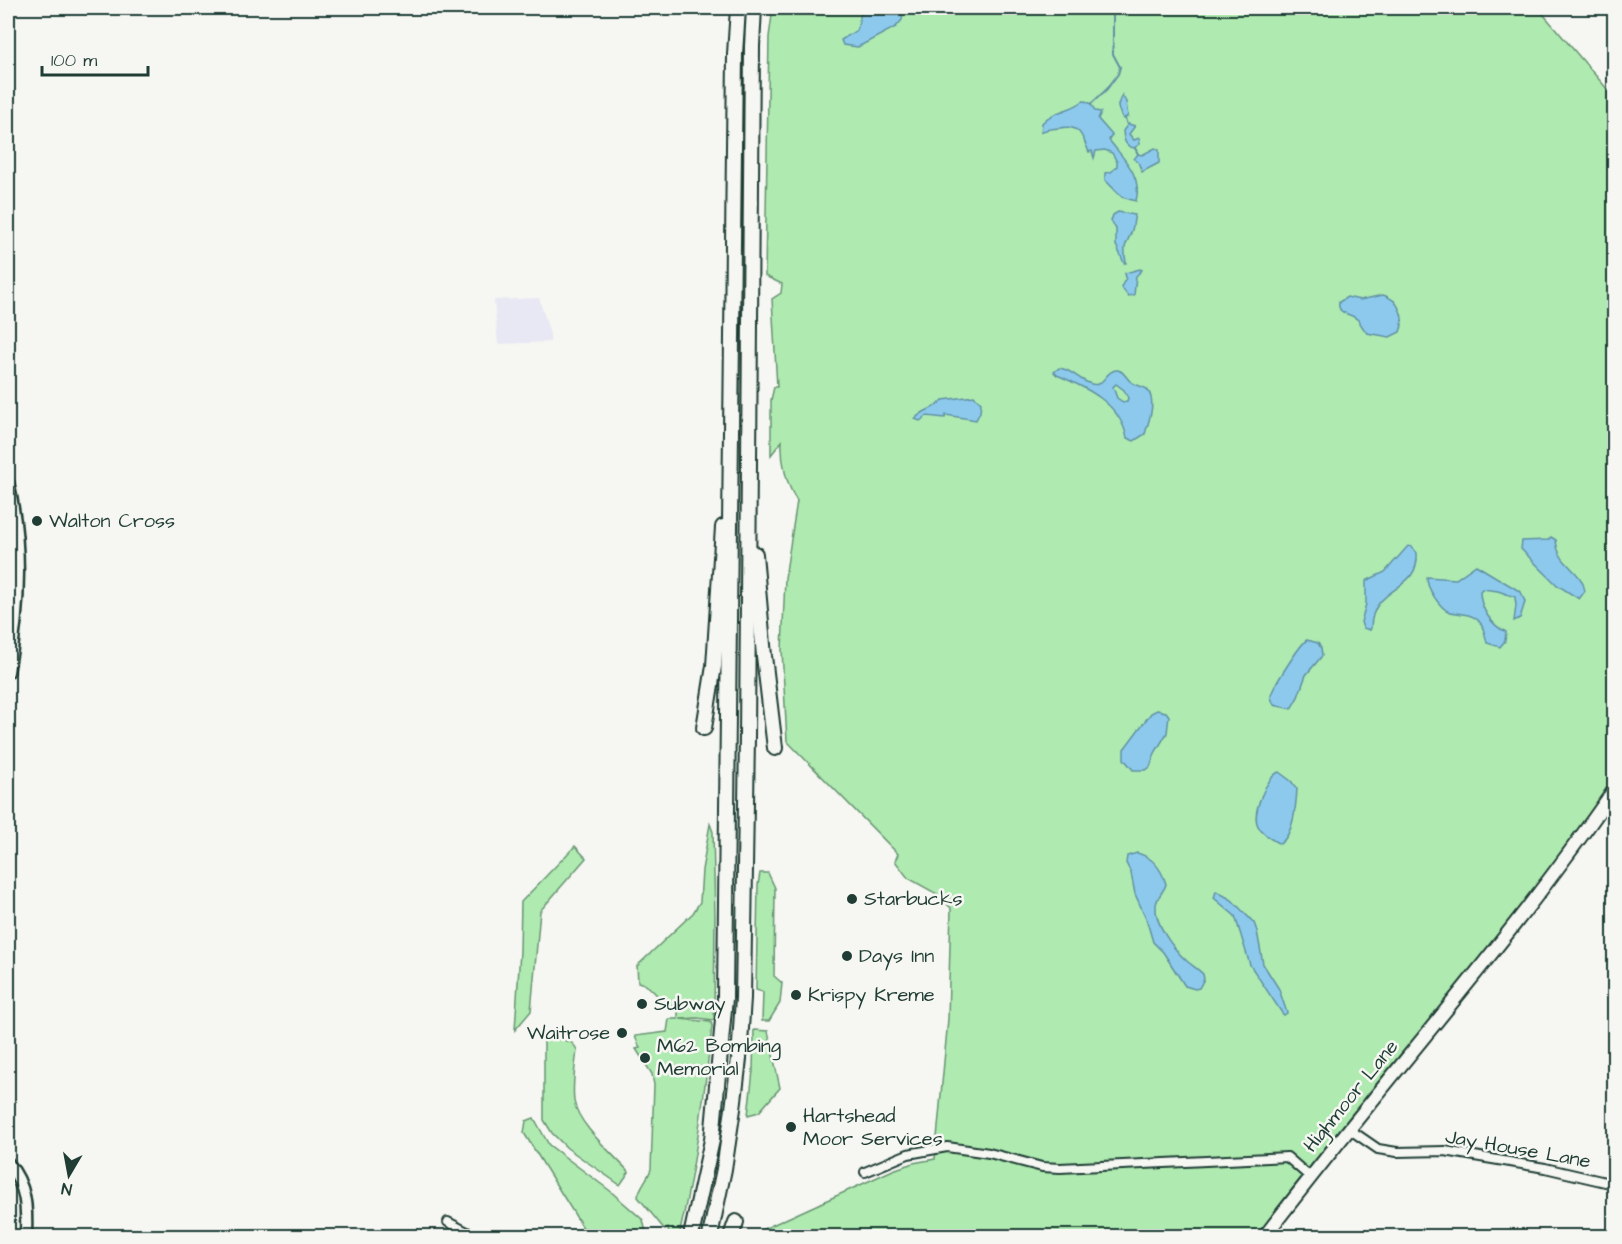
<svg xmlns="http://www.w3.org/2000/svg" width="1622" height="1244" viewBox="0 0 1622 1244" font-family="'Architects Daughter',sans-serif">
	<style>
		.built { fill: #e7e8f4 }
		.green { fill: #afeab0; stroke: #679472; stroke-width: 1.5 }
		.water { fill: #8cc9ec; stroke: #6091a2; stroke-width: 1.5; fill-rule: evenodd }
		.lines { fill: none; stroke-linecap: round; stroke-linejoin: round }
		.stream { stroke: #6091a2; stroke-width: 2 }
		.street-casing { stroke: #1f3d34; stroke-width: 12 }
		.secondary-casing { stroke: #1f3d34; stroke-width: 15 }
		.primary-casing { stroke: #1f3d34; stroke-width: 16 }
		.highway-casing { stroke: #1f3d34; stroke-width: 18 }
		.street { stroke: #f6f6f2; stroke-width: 8 }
		.secondary { stroke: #f6f6f2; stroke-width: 10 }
		.primary { stroke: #f6f6f2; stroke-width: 12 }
		.highway { stroke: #f6f6f2; stroke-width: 14 }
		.poi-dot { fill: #1f3d34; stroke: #f6f6f2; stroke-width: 2 }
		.labels { text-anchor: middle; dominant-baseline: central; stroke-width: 5; stroke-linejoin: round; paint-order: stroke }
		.poi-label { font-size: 20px; fill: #1f3d34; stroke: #f6f6f2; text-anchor: start }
		.street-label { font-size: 20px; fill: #1f3d34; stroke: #f6f6f2 }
	</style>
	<rect width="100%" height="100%" fill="#f6f6f2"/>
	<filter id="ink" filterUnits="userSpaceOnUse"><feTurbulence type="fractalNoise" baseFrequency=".0167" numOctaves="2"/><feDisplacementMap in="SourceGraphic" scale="12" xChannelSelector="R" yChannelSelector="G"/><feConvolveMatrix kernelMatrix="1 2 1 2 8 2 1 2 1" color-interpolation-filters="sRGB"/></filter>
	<g filter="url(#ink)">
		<path class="built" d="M 539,298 L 550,334 L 550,342 L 498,344 L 494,300 Z"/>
		<g class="green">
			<path d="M 773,8 L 1538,8 L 1614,97 L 1614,790 L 1265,1236 L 748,1236 L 893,1170 L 913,1163 L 935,1159 L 948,1019 L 951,908 L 937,894 L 908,878 L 895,861 L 898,854 L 787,741 L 782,650 L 785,578 L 797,501 C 786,484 781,461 782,441 L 771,455 L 771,400 L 774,387 L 777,387 L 772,299 L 781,293 L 782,284 L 765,276 L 769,37 Z"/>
			<path d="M 14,530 L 17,569 L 8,672 L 8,532 Z"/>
			<path d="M 710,824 L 713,832 L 715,916 L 714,1020 L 697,1018 L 680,1019 L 711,1022 L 712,1026 C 704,1097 695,1167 679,1236 L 669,1236 L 668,1228 L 665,1230 L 638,1197 C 639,1187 648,1179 651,1169 L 654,1085 L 652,1074 L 636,1049 L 640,1048 L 635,1036 L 667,1032 L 669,1019 L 678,1019 L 678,1010 C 661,1008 655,985 638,982 L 637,966 L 693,913 L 700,902 L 702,870 Z"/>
			<path d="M 575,846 L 586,858 L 540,911 L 531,1011 L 515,1030 L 520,951 L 521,902 Z"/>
			<path d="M 760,873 L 768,873 L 775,888 L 774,976 L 782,983 L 780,1003 L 769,1021 L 762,1021 L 763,992 L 756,990 L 758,885 Z"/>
			<path d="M 754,1030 L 768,1031 L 780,1088 L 759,1112 L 748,1115 L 753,1071 Z"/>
			<path d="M 544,1034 C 555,1044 570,1034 577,1050 C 575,1067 572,1084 574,1101 C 578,1125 613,1154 629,1172 L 620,1185 L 567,1148 L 552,1133 L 544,1120 Z"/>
			<path d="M 534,1118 L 549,1145 L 609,1190 L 643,1220 L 647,1236 L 588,1236 L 524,1133 L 526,1121 Z"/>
		</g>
		<g class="water">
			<path d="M 862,8 L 904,8 L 902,20 L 896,27 L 858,47 L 843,45 L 841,40 L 857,30 Z"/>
			<path d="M 1122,95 L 1126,102 L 1128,116 L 1123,119 C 1117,106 1116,108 1122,95 Z"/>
			<path d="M 1083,101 C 1090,101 1092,105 1095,111 L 1101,112 L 1098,119 L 1112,135 L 1109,140 C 1123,158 1143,176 1136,201 L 1122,197 L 1105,180 L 1105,173 L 1111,172 L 1117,166 L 1117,162 L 1112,153 L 1105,150 L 1096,151 L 1094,158 L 1092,151 L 1089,152 C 1082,136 1080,124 1060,128 C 1053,129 1048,128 1041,132 L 1042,123 C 1055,109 1070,112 1083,101 Z"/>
			<path d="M 1128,124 L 1135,126 L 1129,134 L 1134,140 L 1139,138 L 1140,144 L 1134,148 C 1124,146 1124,139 1123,131 Z"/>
			<path d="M 1155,148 L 1159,150 L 1159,163 L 1142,172 L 1138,162 L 1134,159 L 1138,154 L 1142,155 Z"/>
			<path d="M 1118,212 L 1135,215 C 1133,220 1134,224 1132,230 C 1126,248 1123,241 1126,263 L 1124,263 L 1116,245 L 1116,229 L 1111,221 L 1113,215 Z"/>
			<path d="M 1140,269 L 1142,270 L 1136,276 L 1134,295 L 1128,296 L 1121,287 L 1126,278 L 1125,273 Z"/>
			<path d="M 1383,295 C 1399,299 1406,318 1400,332 L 1390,337 L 1367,333 C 1363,329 1361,324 1358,320 C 1351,312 1337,316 1339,302 L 1347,297 L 1360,300 Z"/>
			<path d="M 1059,368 C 1071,369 1078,379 1089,383 C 1104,390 1103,372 1116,370 C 1123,369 1126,378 1130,381 C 1134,385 1142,386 1147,389 C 1157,402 1149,420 1145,434 L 1134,441 L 1127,438 C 1120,403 1087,388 1057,375 L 1054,372 ZM 1116,384 L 1124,390 L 1128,398 L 1127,401 L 1123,402 L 1117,398 L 1113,387 Z"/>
			<path d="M 974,396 L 981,403 L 980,412 L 976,420 L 946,415 L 945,418 L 927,416 L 920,421 L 915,419 C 923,409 936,409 943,400 Z"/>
			<path d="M 1551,537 L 1556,540 C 1558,566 1582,569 1585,591 L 1579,599 L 1557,585 L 1521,549 L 1522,541 L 1548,540 Z"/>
			<path d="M 1408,546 L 1412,547 L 1417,553 C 1420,593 1372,584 1371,628 L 1370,630 L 1363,628 L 1361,622 L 1366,604 L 1366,581 L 1385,572 Z"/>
			<path d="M 1476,565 L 1521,592 L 1525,602 L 1520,618 L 1514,621 L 1516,606 L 1515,597 L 1498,591 L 1482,589 L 1480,591 C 1480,608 1491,625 1506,632 L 1505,641 L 1500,647 L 1487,643 C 1485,635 1484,626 1478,620 C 1470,613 1459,614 1450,612 C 1440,609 1426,587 1427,577 L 1456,579 Z"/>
			<path d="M 1307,640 L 1318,643 L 1321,648 L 1322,656 L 1306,675 L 1298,697 L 1291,709 L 1274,705 C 1273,703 1271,698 1271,696 C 1272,688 1300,644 1307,640 Z"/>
			<path d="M 1157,710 L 1166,712 L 1169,716 L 1167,733 L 1155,753 L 1150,767 L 1146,770 L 1133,770 L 1124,759 L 1124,749 L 1151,713 Z"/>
			<path d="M 1279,772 L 1291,781 L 1297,789 C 1296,805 1294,834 1280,844 C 1272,840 1262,834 1258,826 C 1251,814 1267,776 1279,772 Z"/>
			<path d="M 1137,853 C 1153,857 1161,868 1166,884 C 1164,892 1157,896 1156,905 C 1154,924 1174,950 1188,962 C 1193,966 1198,969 1203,974 L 1204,979 L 1199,988 L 1195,989 L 1185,986 L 1163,952 L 1153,942 L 1146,918 L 1135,894 L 1131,873 L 1126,863 L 1127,856 Z"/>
			<path d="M 1216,891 L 1232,900 L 1254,923 L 1257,931 L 1263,964 L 1279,989 L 1287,1013 L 1284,1015 L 1282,1013 L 1250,965 L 1235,916 L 1214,898 Z"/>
		</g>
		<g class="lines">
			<g class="stream">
				<path d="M 1091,104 L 1107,89 L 1118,74 L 1120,67 L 1113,54 L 1113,8"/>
				<path d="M 1125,118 L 1127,125"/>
				<path d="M 1135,148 L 1138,154"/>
			</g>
			<g class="street-casing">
				<g id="street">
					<path d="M 1349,1129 L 1378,1149 L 1397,1152 L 1445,1151 L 1545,1168 L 1614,1184"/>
					<path d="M 865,1172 L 908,1154 L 947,1147 L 989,1153 L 1042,1167 L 1060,1168 L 1287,1157 L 1310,1177"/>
					<path d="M 448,1222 L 475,1236"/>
				</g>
			</g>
			<g class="secondary-casing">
				<g id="secondary">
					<path d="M 8,482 C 22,543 20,610 8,672"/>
					<path d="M 8,1163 C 27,1186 27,1208 26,1236"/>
				</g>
			</g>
			<g class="primary-casing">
				<path id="primary" d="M 1265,1236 C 1379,1086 1507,945 1614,790"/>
			</g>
			<g class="highway-casing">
				<g id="highway">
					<path d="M 755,554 L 764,656 L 775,748"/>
					<path d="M 704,728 L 714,666 L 723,527"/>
					<path d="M 691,1236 L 712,1140 L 725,998 L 735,54 L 738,8"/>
					<path d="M 710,1236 L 724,1169 L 733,1109 L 739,1059 L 743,998 L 747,738 L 752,46 L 754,8"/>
					<path d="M 731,1236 L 736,1222"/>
				</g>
			</g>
			<use href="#street" class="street"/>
			<use href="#secondary" class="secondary"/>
			<use href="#primary" class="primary"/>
			<use href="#highway" class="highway"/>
		</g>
	</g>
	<g class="poi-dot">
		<circle cx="37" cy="521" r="6"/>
		<circle cx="852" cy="899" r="6"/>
		<circle cx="847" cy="956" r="6"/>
		<circle cx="796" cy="995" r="6"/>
		<circle cx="642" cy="1004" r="6"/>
		<circle cx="622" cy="1033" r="6"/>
		<circle cx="645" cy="1058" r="6"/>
		<circle cx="791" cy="1127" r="6"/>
	</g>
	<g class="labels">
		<g class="poi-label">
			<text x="49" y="521">Walton Cross</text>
			<text x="864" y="899">Starbucks</text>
			<text x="859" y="956">Days Inn</text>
			<text x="808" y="995">Krispy Kreme</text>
			<text x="654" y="1004">Subway</text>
			<text x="610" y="1033" text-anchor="end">Waitrose</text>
			<text x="657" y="1046">M62 Bombing<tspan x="657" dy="23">Memorial</tspan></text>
			<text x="803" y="1116">Hartshead<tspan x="803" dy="23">Moor Services</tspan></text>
		</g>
		<g class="street-label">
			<text transform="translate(1351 1096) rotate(-51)">Highmoor Lane</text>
			<text transform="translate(1518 1149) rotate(10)">Jay House Lane</text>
		</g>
	</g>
	<rect width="1622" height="1244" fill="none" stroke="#f6f6f2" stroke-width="30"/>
	<rect x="15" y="15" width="1592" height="1214" fill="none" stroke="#1f3d34" stroke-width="2" filter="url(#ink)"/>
	<g transform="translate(69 1175) rotate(190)" stroke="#f6f6f2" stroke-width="4.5" paint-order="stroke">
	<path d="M0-4.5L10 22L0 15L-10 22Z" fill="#1f3d34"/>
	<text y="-9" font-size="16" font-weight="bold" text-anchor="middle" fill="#1f3d34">N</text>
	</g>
	<path d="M42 66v9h106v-9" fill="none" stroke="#1f3d34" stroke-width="3"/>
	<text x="51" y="66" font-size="18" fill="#1f3d34" stroke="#f6f6f2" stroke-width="4.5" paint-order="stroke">100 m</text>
</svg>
